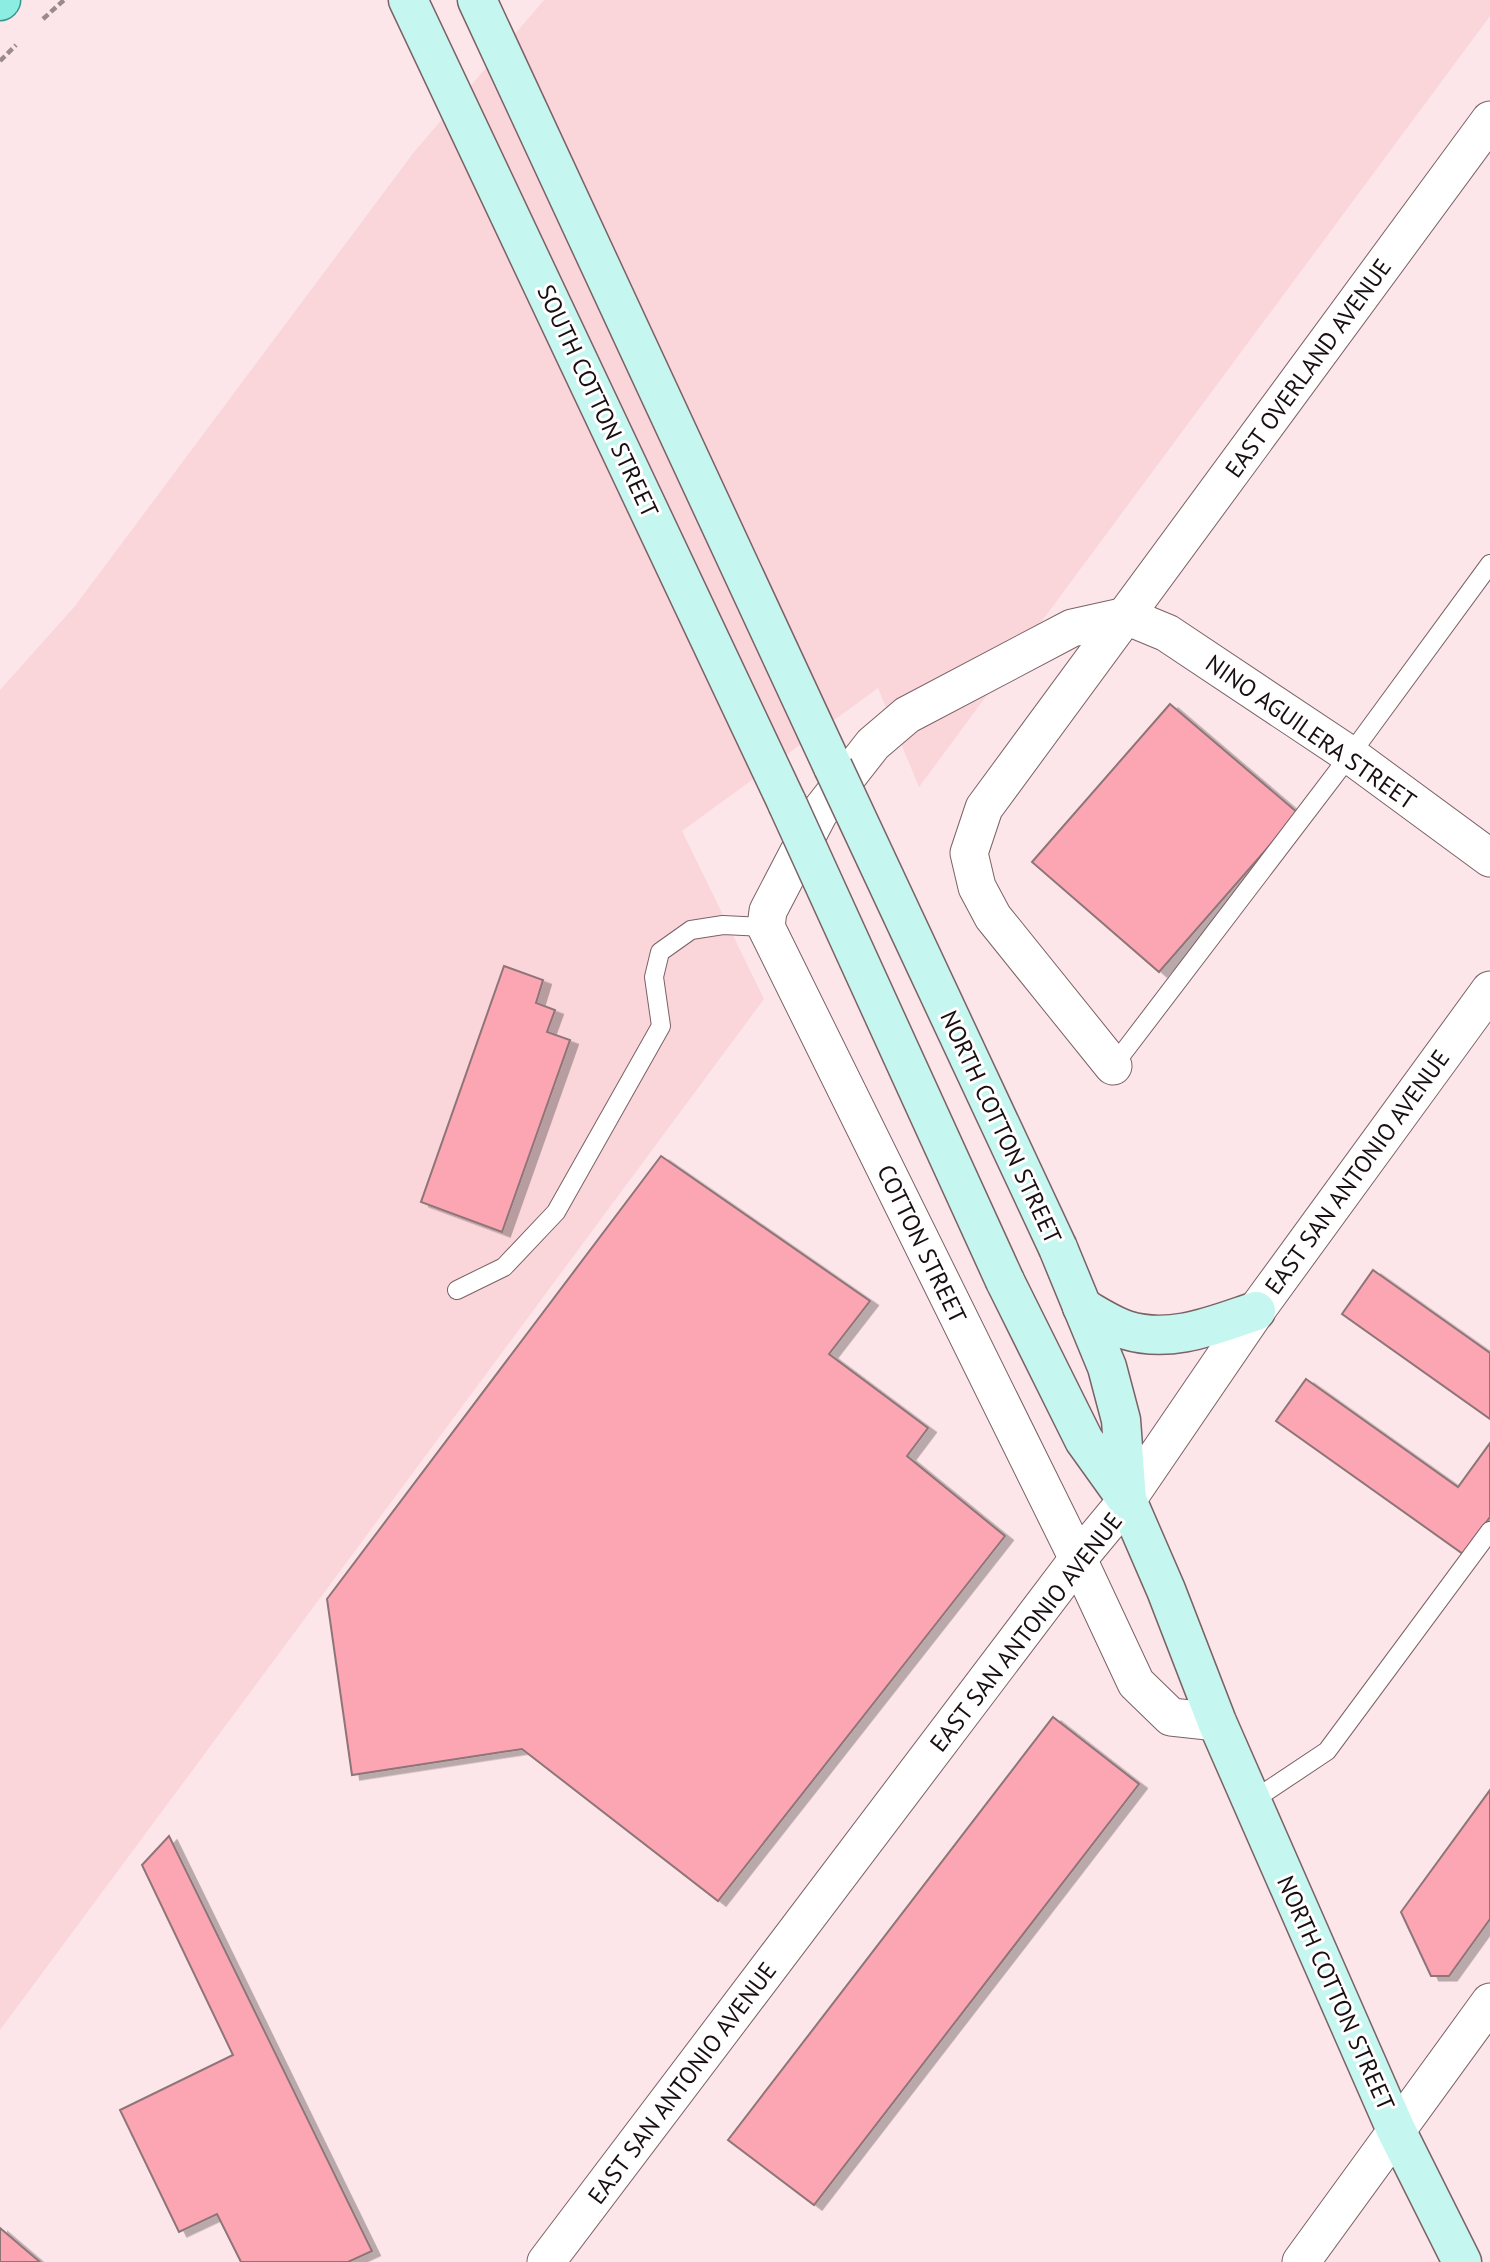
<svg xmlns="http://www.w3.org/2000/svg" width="1490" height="2262" viewBox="0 0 1490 2262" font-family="'PT Sans',sans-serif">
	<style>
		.built { fill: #fad5da }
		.building { fill: #fda6b3; stroke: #8e7578; stroke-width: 2; filter: url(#shadow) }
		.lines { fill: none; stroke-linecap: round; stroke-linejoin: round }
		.lane-casing { stroke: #7a6265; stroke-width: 20 }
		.street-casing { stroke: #7a6265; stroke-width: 39 }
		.secondary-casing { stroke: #7a6265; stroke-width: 41 }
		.primary-casing { stroke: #32988c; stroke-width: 41 }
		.path { stroke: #9b8a8c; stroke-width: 4.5; stroke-dasharray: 7 3.5; stroke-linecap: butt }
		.lane { stroke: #fff; stroke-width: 18 }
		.street { stroke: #fff; stroke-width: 37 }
		.secondary { stroke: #c6f6f0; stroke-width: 38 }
		.primary { stroke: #8ceee2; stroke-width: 38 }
		.secondary-bridge-casing { stroke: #7a6265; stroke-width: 41; stroke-linecap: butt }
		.secondary-bridge { stroke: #c6f6f0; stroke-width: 38 }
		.labels { text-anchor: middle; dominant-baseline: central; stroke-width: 6; stroke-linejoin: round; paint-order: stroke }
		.street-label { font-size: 24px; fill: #190f11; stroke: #fff }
	</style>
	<defs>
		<filter id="shadow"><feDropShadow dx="8" dy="4.5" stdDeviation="0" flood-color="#0004"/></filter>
	</defs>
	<rect width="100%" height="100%" fill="#fde6e9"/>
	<path class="built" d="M 544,0 L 1490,0 L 1490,16 L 919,787 L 878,688 L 682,831 L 764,999 L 0,2030 L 0,690 L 75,606 L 414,152 Z"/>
	<g class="building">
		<path d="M 1170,704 L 1298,813 L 1159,972 L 1032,862 Z"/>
		<path d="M 504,966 L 543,980 L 536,1003 L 555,1010 L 547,1032 L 570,1040 L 502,1232 L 421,1202 Z"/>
		<path d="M 661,1156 L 870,1301 L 829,1354 L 928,1428 L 907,1456 L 1005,1536 L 718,1901 L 522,1749 L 352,1775 L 327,1599 Z"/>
		<path d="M 1373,1270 L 1490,1353 L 1490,1419 L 1342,1314 Z"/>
		<path d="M 1306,1379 L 1458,1487 L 1490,1443 L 1490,1517 L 1463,1554 L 1276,1421 Z"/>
		<path d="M 1053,1717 L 1139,1784 L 814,2205 L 728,2140 Z"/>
		<path d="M 1490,1790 L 1490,1919 L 1449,1976 L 1431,1976 L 1401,1912 Z"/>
		<path d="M 169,1836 L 372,2251 L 348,2262 L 241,2262 L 217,2214 L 179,2232 L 120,2110 L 233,2055 L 142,1865 Z"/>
		<path d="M 0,2228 L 40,2262 L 0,2262 Z"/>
	</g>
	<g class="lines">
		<g class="lane-casing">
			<g id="lane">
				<path d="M 1113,1066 L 1350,755 L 1490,564"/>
				<path d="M 457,1290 L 504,1267 L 556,1212 L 661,1026 L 654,977 L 660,952 L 691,930 L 723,925 L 766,927"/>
				<path d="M 1252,1801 L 1327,1751 L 1490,1531"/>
			</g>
		</g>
		<g class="street-casing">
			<g id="street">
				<path d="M 1113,1066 L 993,917 L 977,887 L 969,853 L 984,808 L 1490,120"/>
				<path d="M 1217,1722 L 1171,1717 L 1136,1683 L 1078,1559 L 766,927 L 768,911 L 819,813 L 873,744 L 907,715 L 1072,628 L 1126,616 L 1167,633 L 1350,755 L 1490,858"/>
				<path d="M 546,2262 L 1078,1559 L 1127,1500 L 1256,1311 L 1490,990"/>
				<path d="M 1301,2262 L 1490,2002"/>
			</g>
		</g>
		<g class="secondary-casing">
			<g id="secondary">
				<path d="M 408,0 L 787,803"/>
				<path d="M 477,0 L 833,767"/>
				<path d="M 1058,1248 L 1107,1367 L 1121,1420 L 1127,1500"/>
				<path d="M 1005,1281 L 1084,1440 L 1127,1500 L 1166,1590 L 1217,1722 L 1396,2130 L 1462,2262"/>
				<path d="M 1082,1307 C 1096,1315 1111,1325 1126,1330 C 1171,1344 1214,1325 1256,1311"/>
			</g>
		</g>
		<g class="primary-casing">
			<path id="primary" d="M 0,1 L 1,0"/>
		</g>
		<g class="path">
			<path d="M 43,19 L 64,0"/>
			<path d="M 0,61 L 16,45"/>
		</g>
		<use href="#lane" class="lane"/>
		<use href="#street" class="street"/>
		<use href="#secondary" class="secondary"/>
		<use href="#primary" class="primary"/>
		<g class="secondary-bridge-casing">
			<g id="secondary-bridge">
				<path d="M 833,767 L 1058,1248"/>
				<path d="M 787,803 L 1005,1281"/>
			</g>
		</g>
		<use href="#secondary-bridge" class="secondary-bridge"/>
	</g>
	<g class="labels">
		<g class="street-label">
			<text transform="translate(1308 368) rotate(-54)">EAST OVERLAND AVENUE</text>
			<text transform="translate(598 401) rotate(65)">SOUTH COTTON STREET</text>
			<text transform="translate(1311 732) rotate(35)">NINO AGUILERA STREET</text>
			<text transform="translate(1001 1127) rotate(65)">NORTH COTTON STREET</text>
			<text transform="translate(1357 1172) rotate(-54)">EAST SAN ANTONIO AVENUE</text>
			<text transform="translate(922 1244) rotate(64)">COTTON STREET</text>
			<text transform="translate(1026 1632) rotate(-52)">EAST SAN ANTONIO AVENUE</text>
			<text transform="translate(1336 1993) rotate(66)">NORTH COTTON STREET</text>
			<text transform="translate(682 2083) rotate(-53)">EAST SAN ANTONIO AVENUE</text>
		</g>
	</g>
</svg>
